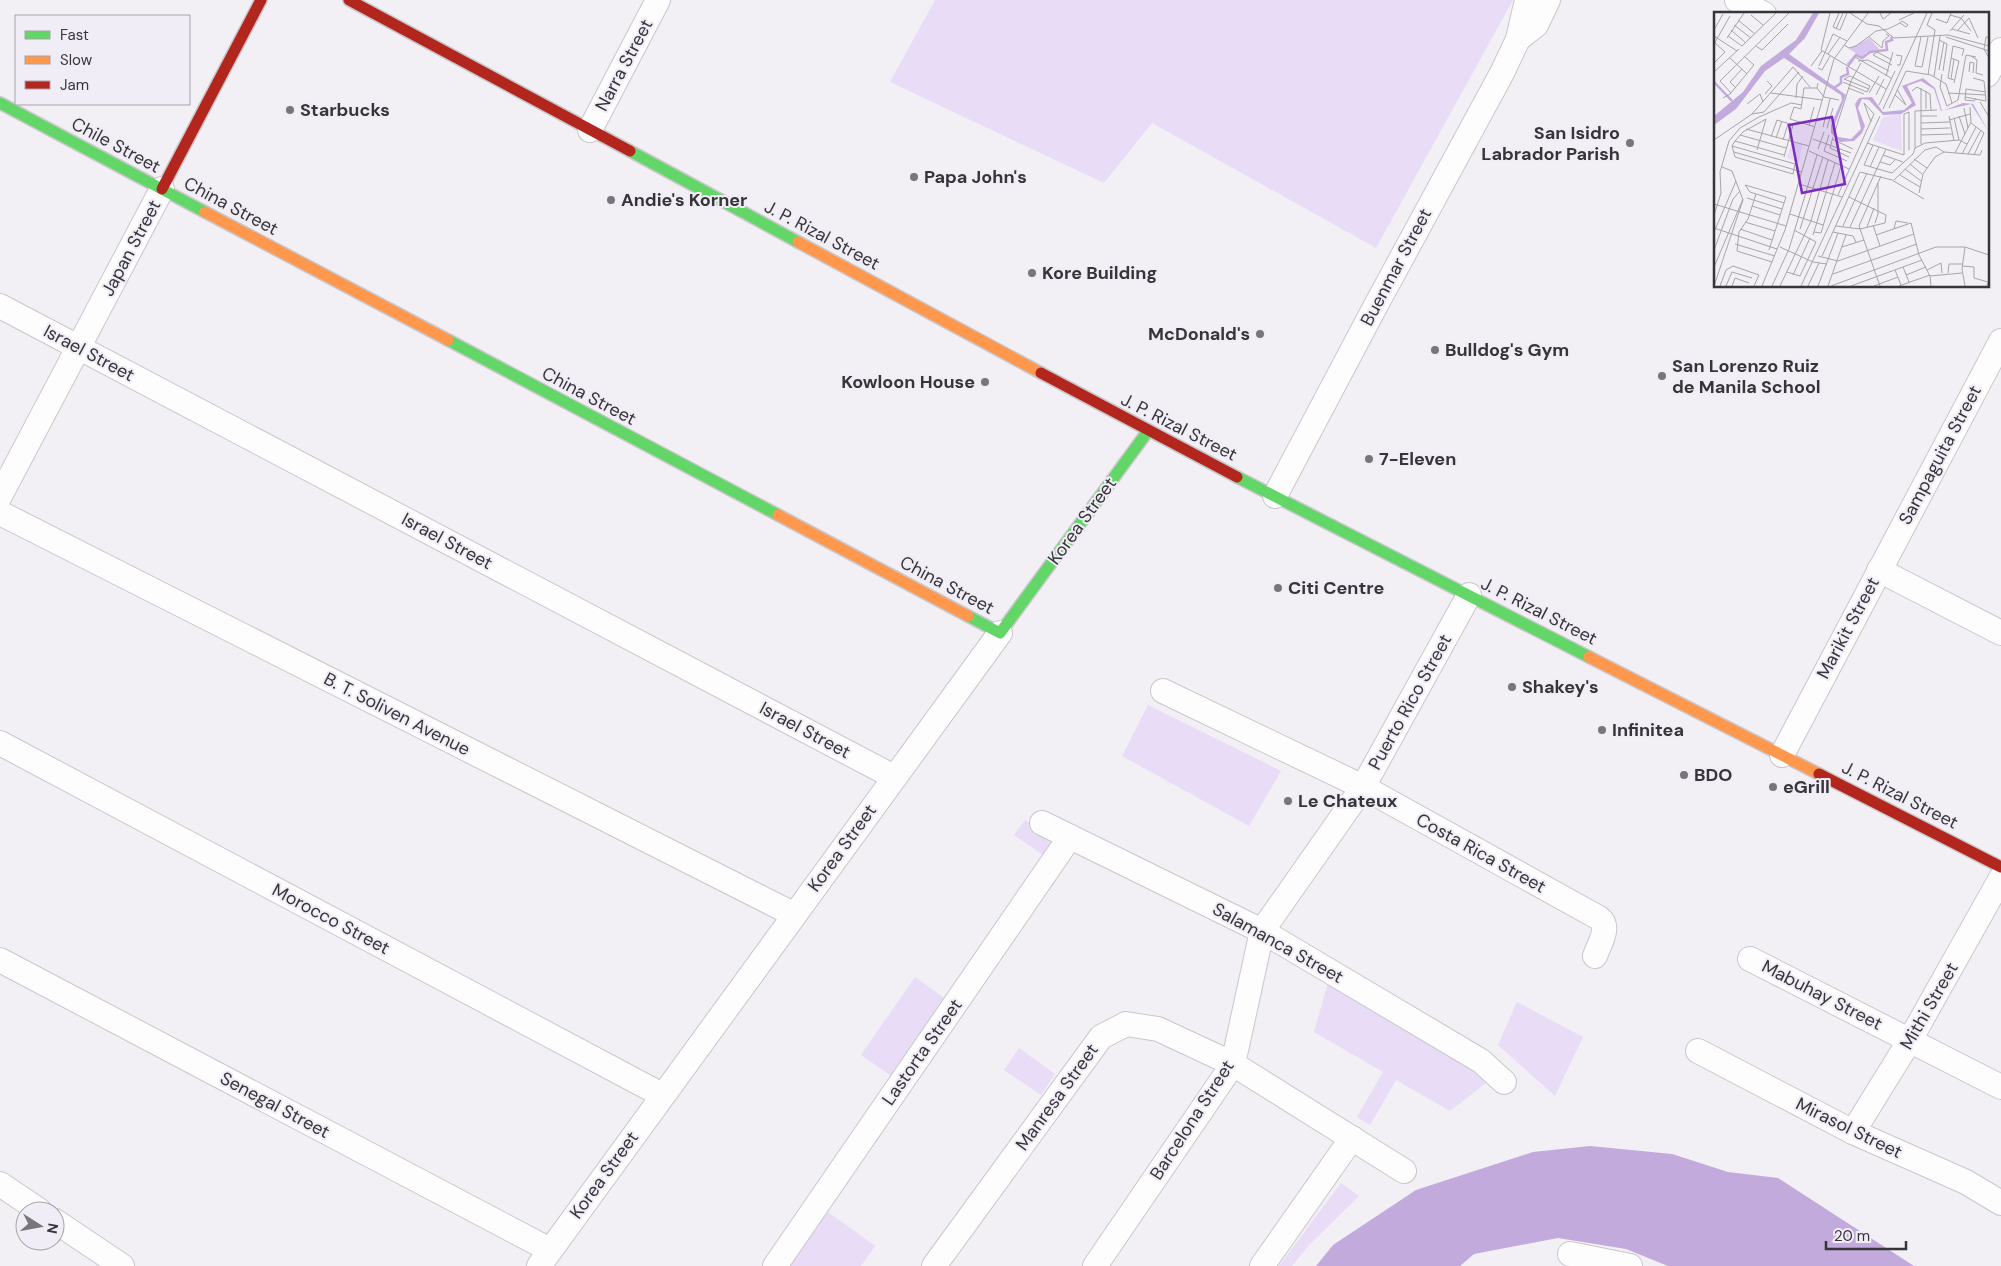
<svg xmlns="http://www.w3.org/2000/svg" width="2001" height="1266" viewBox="0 0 2001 1266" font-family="'DM Sans',sans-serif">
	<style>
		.grass { fill: #e8dcf7 }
		.water { fill: #c2aadc }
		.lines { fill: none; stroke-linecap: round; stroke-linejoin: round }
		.street-casing { stroke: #c9c7cb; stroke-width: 26 }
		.fast-casing { stroke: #c9c7cb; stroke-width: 14 }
		.slow-casing { stroke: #c9c7cb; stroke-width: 14 }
		.jam-casing { stroke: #c9c7cb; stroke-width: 14 }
		.street { stroke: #fdfdfe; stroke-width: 24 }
		.fast { stroke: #63d668; stroke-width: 11 }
		.slow { stroke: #ff974d; stroke-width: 11 }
		.jam { stroke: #b3261e; stroke-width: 11 }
		.poi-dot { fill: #78767a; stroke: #f1edf7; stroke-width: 2 }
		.labels { text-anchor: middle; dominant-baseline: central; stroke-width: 4; stroke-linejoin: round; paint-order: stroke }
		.street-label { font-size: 18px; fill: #363538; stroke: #f1edf7 }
		.poi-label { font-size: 18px; font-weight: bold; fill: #363538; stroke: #f1edf7; text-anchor: start }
		.inset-river { fill: none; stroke: #c2aadc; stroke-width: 2.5 }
		.inset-road { fill: none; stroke: #a7a5a9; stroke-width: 1 }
		.view { fill: #7b2cbf; fill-opacity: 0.15; stroke: #7b2cbf; stroke-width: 2.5 }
		.inset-edge { fill: none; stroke: #363538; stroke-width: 2.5 }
	</style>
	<rect width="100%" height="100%" fill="#f2eff5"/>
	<g class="grass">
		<path d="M 935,0 L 1513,0 L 1376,248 L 1152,123 L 1104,183 L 890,82 Z"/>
		<path d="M 1148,705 L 1281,771 L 1249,826 L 1122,756 Z"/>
		<path d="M 1025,820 L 1056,842 L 1046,857 L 1014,835 Z"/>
		<path d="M 915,977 L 947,1000 L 893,1077 L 861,1055 Z"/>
		<path d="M 1328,983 L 1475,1067 L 1487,1082 L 1450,1111 L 1396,1080 L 1370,1125 L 1357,1117 L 1383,1072 L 1314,1032 Z"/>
		<path d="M 1517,1002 L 1583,1037 L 1555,1096 L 1498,1045 Z"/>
		<path d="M 1019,1048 L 1055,1074 L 1041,1095 L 1004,1070 Z"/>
		<path d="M 1341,1183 L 1359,1196 L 1309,1245 L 1292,1266 L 1279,1266 Z"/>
		<path d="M 828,1212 L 875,1246 L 861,1266 L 790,1266 Z"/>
	</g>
	<path class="water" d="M 1590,1146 L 1672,1154 L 1728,1172 L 1778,1178 L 1914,1266 L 1668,1266 L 1626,1249 L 1558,1238 L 1474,1254 L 1460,1266 L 1316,1266 L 1333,1245 L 1416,1190 L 1533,1152 Z"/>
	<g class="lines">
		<g class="street-casing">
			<g id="street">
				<path d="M 1737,0 L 1764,14"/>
				<path d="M 1518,39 L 1536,25 L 1548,0"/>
				<path d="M 1987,75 L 2001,50"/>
				<path d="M 590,130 L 658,0"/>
				<path d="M 0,306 L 894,777"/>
				<path d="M 0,496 L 162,189"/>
				<path d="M 1275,496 L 1375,307 L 1502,73 L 1518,39 L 1527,0"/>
				<path d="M 0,513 L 793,914"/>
				<path d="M 1879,570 L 2001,633"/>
				<path d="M 1163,691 L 1363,787 L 1599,918 C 1611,927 1599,944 1595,956"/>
				<path d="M 0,743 L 662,1095"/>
				<path d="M 1782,755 L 2001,341"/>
				<path d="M 1042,823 L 1262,931 L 1481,1061 L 1504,1082"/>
				<path d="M 1750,959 L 2001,1087"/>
				<path d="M 0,960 L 550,1250"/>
				<path d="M 1698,1051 L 1853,1132 L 1966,1182 L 2001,1203"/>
				<path d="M 1853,1132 L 1910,1040 L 2001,878"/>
				<path d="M 0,1184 L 40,1211"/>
				<path d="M 55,1221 L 122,1266"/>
				<path d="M 1570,1254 L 1630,1266"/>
				<path d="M 539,1266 L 1000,633"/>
				<path d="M 775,1266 L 1070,837"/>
				<path d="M 934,1266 L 1101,1037 L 1126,1024 L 1158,1029 L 1233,1064 L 1404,1171"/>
				<path d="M 1095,1266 L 1233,1064 L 1262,931 L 1363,787 L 1469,595"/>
				<path d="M 1262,1266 L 1352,1138"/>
			</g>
		</g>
		<g class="fast-casing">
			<g id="fast">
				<path d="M 0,103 L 205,212"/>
				<path d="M 630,151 L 798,242"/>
				<path d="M 448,340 L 778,515"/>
				<path d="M 1237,477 L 1589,657"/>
				<path d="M 968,616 L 1000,633 L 1148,431"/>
			</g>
		</g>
		<g class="slow-casing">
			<g id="slow">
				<path d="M 205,212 L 448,340"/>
				<path d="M 798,242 L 1041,373"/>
				<path d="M 778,515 L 968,616"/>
				<path d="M 1589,657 L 1819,774"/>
			</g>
		</g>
		<g class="jam-casing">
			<g id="jam">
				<path d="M 349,0 L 630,151"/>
				<path d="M 162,189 L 261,0"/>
				<path d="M 1041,373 L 1237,477"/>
				<path d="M 1819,774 L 2001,867"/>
			</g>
		</g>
		<use href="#street" class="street"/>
		<use href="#fast" class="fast"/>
		<use href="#slow" class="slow"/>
		<use href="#jam" class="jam"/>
	</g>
	<g class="poi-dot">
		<circle cx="290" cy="110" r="5"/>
		<circle cx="1630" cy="143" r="5"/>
		<circle cx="914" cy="177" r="5"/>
		<circle cx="611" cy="200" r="5"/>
		<circle cx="1032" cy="273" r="5"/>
		<circle cx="1260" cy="334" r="5"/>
		<circle cx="1435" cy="350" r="5"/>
		<circle cx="1662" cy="376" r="5"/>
		<circle cx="985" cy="382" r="5"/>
		<circle cx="1369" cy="459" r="5"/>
		<circle cx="1278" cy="588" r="5"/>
		<circle cx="1512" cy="687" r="5"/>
		<circle cx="1602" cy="730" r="5"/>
		<circle cx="1684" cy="775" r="5"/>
		<circle cx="1773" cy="787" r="5"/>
		<circle cx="1288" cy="801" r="5"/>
	</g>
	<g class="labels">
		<g class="street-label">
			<text transform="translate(624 65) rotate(-62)">Narra Street</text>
			<text transform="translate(116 145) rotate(28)">Chile Street</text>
			<text transform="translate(231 206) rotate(28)">China Street</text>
			<text transform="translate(822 235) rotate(28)">J. P. Rizal Street</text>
			<text transform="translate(131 248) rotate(-62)">Japan Street</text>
			<text transform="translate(1396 267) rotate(-62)">Buenmar Street</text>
			<text transform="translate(89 353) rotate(28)">Israel Street</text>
			<text transform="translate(589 396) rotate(28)">China Street</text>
			<text transform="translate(1179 427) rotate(27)">J. P. Rizal Street</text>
			<text transform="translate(1940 455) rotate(-62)">Sampaguita Street</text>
			<text transform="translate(1082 521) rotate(-54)">Korea Street</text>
			<text transform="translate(447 541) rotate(28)">Israel Street</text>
			<text transform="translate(947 585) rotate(28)">China Street</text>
			<text transform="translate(1539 611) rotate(27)">J. P. Rizal Street</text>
			<text transform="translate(1848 628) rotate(-62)">Marikit Street</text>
			<text transform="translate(1410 702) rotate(-61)">Puerto Rico Street</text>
			<text transform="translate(397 714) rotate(27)">B. T. Soliven Avenue</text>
			<text transform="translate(805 730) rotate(28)">Israel Street</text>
			<text transform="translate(1900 795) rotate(27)">J. P. Rizal Street</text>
			<text transform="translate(842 848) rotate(-54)">Korea Street</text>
			<text transform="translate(1481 853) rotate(29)">Costa Rica Street</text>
			<text transform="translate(331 919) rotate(28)">Morocco Street</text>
			<text transform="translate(1278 943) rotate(29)">Salamanca Street</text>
			<text transform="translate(1822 995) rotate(27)">Mabuhay Street</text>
			<text transform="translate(1929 1006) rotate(-60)">Mithi Street</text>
			<text transform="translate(922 1052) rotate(-55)">Lastorta Street</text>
			<text transform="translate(1057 1097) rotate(-54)">Manresa Street</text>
			<text transform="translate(275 1105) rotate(28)">Senegal Street</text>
			<text transform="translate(1192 1120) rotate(-57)">Barcelona Street</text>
			<text transform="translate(1849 1128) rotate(26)">Mirasol Street</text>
			<text transform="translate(604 1175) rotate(-54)">Korea Street</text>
		</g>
		<g class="poi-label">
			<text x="300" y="110">Starbucks</text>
			<text x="1620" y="133" text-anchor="end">San Isidro<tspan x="1620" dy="21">Labrador Parish</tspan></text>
			<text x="924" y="177">Papa John's</text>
			<text x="621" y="200">Andie's Korner</text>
			<text x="1042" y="273">Kore Building</text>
			<text x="1250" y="334" text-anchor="end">McDonald's</text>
			<text x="1445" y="350">Bulldog's Gym</text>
			<text x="1672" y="366">San Lorenzo Ruiz<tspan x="1672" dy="21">de Manila School</tspan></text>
			<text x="975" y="382" text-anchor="end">Kowloon House</text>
			<text x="1379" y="459">7-Eleven</text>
			<text x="1288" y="588">Citi Centre</text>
			<text x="1522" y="687">Shakey's</text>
			<text x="1612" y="730">Infinitea</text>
			<text x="1694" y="775">BDO</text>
			<text x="1783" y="787">eGrill</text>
			<text x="1298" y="801">Le Chateux</text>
		</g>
	</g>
	<g transform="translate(1714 12)">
		<rect width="275" height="275" fill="#f2eff5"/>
		<path d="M 187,102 L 188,139 L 159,128 L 169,105 ZM 78,129 L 88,132 L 85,150 L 73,146 Z" fill="#e8dcf7"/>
		<path d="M 155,26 L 167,39 L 152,40 L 148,46 L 142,42 L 138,51 L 131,53 L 142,41 L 135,37 Z" fill="#d9c6f0"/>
		<path d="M 99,1 L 105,1 L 91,26 L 75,42 L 132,83 L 121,112 L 120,120 L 124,125 L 137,127 L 147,117 L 141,92 L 145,86 L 158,85 L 169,100 L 190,98 L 198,91 L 188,74 L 209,66 L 221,76 L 228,99 L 249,91 L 259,92 L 275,120 L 257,92 L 227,99 L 220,77 L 207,69 L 193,74 L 202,93 L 187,102 L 169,103 L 155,88 L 148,87 L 144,96 L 151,114 L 148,121 L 140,129 L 126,130 L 117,121 L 117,113 L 128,88 L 127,83 L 70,46 L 51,59 L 22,97 L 0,113 L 0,104 L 29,80 L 47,54 L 82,28 Z" fill="#c2aadc"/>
		<path class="inset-river" d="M 134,54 L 142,43 L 148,46 L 156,40 L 173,38 L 172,30 L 178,28 L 177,25M 0,70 L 18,89M 120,76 L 127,71 L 127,65 L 134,62 L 133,55"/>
		<path class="inset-road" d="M 116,1 L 107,38 L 172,77M 125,1 L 119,15 L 126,18 L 133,1M 136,1 L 153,12 L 165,14 L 180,26 L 234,23 L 275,34M 166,1 L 169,7 L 177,1M 37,3 L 49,13M 236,3 L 247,6 L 257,19M 222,7 L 233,11 L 237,1M 24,8 L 41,22M 185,8 L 200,1M 20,13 L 37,26M 122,17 L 129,1M 238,17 L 256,22M 0,18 L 9,2M 17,18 L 32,31M 244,18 L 255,6 L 264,26M 236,19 L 250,3M 0,24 L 23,39M 14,24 L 28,34 L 62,1M 155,25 L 168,36 L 169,29 L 175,24 L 172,22M 207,25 L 201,54 L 208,55 L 214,25M 232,25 L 275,39M 275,25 L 272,25 L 270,37 L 275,46M 13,26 L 30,1M 225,28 L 233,32 L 229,59M 0,32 L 16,4M 130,33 L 135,36 L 142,34 L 162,19 L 174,17 L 186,11 L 188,9 L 194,13 L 192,15 L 186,11M 42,34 L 48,38 L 74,12M 114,42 L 126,25M 182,43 L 188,44 L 186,53 L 183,53M 257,44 L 263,48 L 262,61 L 269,63M 141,45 L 177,66M 16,46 L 33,62M 237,46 L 245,49 L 240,71M 144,49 L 154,48 L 175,59M 0,51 L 11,40 L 1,31M 178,53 L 159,43 L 163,40 L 178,48M 97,54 L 108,39M 105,54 L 119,22 L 133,29M 104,56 L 108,58 L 116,44M 225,58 L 230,30M 0,60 L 25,37M 255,60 L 256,50 L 260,51 L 259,61M 228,62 L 226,75 L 233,94 L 244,88 L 252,43 L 262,45M 214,63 L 221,18 L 213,13 L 218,1M 172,64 L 179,40M 220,65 L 226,24M 130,67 L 155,77M 237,67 L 240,47M 240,68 L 234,66 L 239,34 L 250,37 L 248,44M 129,70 L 153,80 L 156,74 L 136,64 L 130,67M 104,71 L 103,76 L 110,85 L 125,88M 22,76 L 16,70 L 28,57M 134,76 L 150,82M 207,76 L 207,132M 198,79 L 203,75 L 216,82 L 217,98M 17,81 L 6,69 L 75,1M 57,81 L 108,88M 155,81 L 165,64M 234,81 L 272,83M 51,82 L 58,74 L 53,69M 162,83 L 170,67M 181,83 L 192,93 L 183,77M 251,85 L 272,89 L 270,69 L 259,66M 9,86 L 16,82 L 40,53 L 31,45M 82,86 L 83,72 L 89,64M 262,86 L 260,89 L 251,88 L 252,77 L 272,80M 266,90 L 275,105M 150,91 L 157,110M 33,92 L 46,82 L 49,90M 165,93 L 181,59M 175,96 L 192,59 L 217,63 L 232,72 L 238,91M 250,96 L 254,116M 169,97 L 213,1M 212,97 L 212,79M 38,102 L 50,100 L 85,60M 207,104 L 223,104M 235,104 L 240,129M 245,104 L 251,122M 240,106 L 245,128M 235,108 L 256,102M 207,111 L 236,110M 257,111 L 270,121 L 260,143M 95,113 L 100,95M 101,115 L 76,107 L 80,95 L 87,97 L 90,76 L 103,76M 109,115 L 116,87M 113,116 L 119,96M 32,117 L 95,134M 207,117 L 236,116M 121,119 L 137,69 L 147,51M 26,123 L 72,136M 207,123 L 238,122M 57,125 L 63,108 L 79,113 L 70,145M 119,125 L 116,136 L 135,145M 62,126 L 68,109M 99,127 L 137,141M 118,127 L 139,137M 0,128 L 38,102 L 79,55 L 96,75M 69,128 L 74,112M 21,129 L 70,143M 153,131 L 190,143M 159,133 L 150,153 L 178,161 L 199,142 L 201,136 L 211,131 L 245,128 L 253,132M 18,134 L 81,152 L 79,162 L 21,145 L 18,134 L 21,129 L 29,120 L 52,107M 201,136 L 201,99 L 223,98M 104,137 L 110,120M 43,138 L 52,107M 95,139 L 135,157M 110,139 L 133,149M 110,139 L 115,123M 20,140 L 88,160M 241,141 L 257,110 L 256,95M 248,142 L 262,115M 254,142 L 267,118M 169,143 L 189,150M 190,143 L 190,102 L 195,100 L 195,138M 200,147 L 213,156M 166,150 L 176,153 L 181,148M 196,152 L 208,162M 156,155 L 165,135M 191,157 L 207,169M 186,163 L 206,175M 180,168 L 211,138 L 222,135 L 230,140 L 266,143 L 268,138M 85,172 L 128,185M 205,181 L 209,162 L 221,145 L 230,140M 42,182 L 34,207 L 25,220 L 23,239 L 58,250M 124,183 L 160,102 L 150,91M 33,186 L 68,197M 0,192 L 72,214M 38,194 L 66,203M 76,202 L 109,213M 0,203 L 7,181 L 6,160 L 15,129 L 26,116 L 45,105 L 77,91 L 88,93M 31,210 L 61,219M 161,211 L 164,202 L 164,171M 159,213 L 166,234M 122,214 L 146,217 L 171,211 L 172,203 L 135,185M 129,214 L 153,161M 136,215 L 172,137M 153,215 L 160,196M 0,216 L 63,237M 26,217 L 58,228M 86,217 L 109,145M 180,217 L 182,209 L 194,211M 0,220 L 22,169M 100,220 L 107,221 L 127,154M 119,220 L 139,224 L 142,230M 99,223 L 121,151M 162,223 L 197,211 L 205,243 L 216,264 L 217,274M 21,232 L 61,244M 66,235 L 99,250 L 113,252M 128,235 L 150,228M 0,238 L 19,187 L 26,179M 55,238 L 72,185 L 31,173 L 36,180 L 70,191M 104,244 L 124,249 L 200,222M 108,244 L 146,160 L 178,168 L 210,187M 248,254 L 260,255 L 260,266 L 274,270 L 273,274M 0,255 L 29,187M 189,255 L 195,270M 181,258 L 187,273M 213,258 L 227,251 L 228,261M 73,260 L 86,264 L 102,230 L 80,218M 234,261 L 235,252 L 249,252M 119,262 L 203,232M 79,263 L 96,226M 192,263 L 212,255M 216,264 L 248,261M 0,274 L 29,188 L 18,159 L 8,155M 6,274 L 12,258 L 19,254 L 45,263 L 40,274M 12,274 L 18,260 L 38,266M 18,274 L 21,266 L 35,271M 48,274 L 71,218 L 120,47 L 154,1M 58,274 L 75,237 L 103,143M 66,274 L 97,209 L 114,148M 87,274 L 166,104M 94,274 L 105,251M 104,274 L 124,221M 114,274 L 132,223M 117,274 L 222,235 L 251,235M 137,274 L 208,248M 160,274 L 184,265M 166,274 L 145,214 L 167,164M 185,274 L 216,263M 251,274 L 248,257 L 251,235 L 275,243"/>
		<path class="view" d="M 118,105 L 131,172 L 88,181 L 75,113 Z"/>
		<rect width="275" height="275" class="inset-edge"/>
	</g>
	<rect x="15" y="15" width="175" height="90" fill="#f1edf7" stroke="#a6a3ab"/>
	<rect x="25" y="31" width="25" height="8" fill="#63d668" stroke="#a6a3ab"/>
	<text x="60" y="40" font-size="15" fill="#363538">Fast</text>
	<rect x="25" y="56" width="25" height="8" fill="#ff974d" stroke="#a6a3ab"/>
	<text x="60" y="65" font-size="15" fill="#363538">Slow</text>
	<rect x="25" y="81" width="25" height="8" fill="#b3261e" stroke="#a6a3ab"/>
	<text x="60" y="90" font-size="15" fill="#363538">Jam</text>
	<g transform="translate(40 1226) rotate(101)"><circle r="24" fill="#f1edf7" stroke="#a6a3ab"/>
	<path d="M0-4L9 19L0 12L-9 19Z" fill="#78767a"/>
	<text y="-8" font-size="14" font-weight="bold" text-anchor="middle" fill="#363538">N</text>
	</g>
	<path d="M1826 1241v8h80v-8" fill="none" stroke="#363538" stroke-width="2.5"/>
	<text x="1834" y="1241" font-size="15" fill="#363538" stroke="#f1edf7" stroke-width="4" paint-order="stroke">20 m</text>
</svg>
